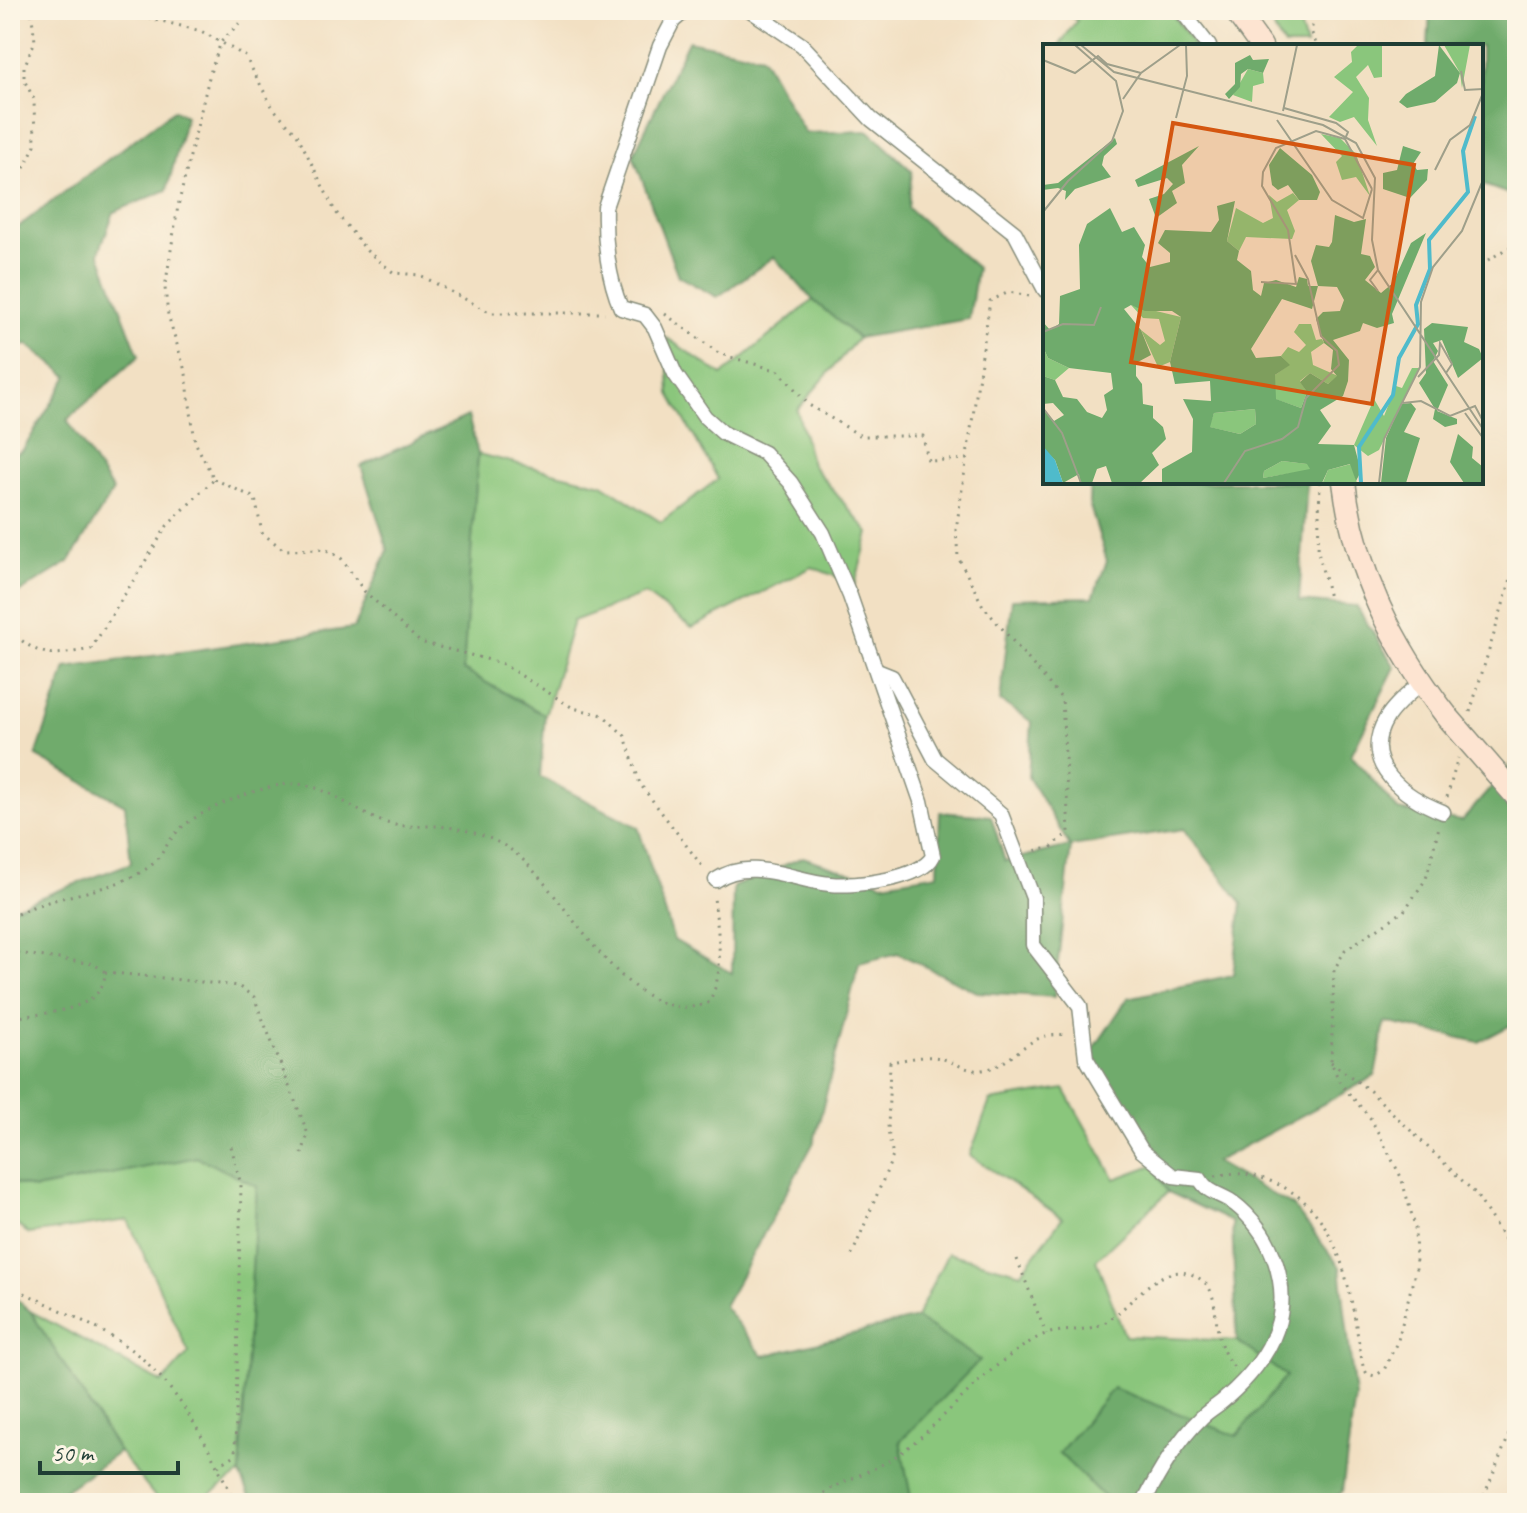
<svg xmlns="http://www.w3.org/2000/svg" width="1527" height="1513" viewBox="0 0 1527 1513" font-family="Caveat,sans-serif">
	<style>
		.green { fill: #8ac67c; stroke: #548258; stroke-width: 2 }
		.forest { fill: #6fab6c; stroke: #477450; stroke-width: 2 }
		.lines { fill: none; stroke-linecap: round; stroke-linejoin: round }
		.street-casing { stroke: #888e7c; stroke-width: 17 }
		.secondary-casing { stroke: #888e7c; stroke-width: 25 }
		.path { stroke: #888e7c; stroke-width: 3; stroke-dasharray: 2 6; stroke-linecap: butt }
		.street { stroke: #fff; stroke-width: 14 }
		.secondary { stroke: #fde4d1; stroke-width: 22 }
		.secondary-bridge-casing { stroke: #888e7c; stroke-width: 25; stroke-linecap: butt }
		.secondary-bridge { stroke: #fde4d1; stroke-width: 22 }
		.inset-river { fill: none; stroke: #4fbbcb; stroke-width: 4 }
		.inset-road { fill: none; stroke: #9e9f8a; stroke-width: 2 }
		.view { fill: #d45610; fill-opacity: 0.15; stroke: #d45610; stroke-width: 4 }
		.inset-edge { fill: none; stroke: #1f3d34; stroke-width: 4 }
	</style>
	<rect width="100%" height="100%" fill="#fcf5e5"/>
	<filter id="ink" filterUnits="userSpaceOnUse"><feTurbulence type="fractalNoise" baseFrequency=".0125" numOctaves="2"/><feDisplacementMap in="SourceGraphic" scale="16" xChannelSelector="R" yChannelSelector="G"/><feConvolveMatrix kernelMatrix="1 2 1 2 8 2 1 2 1" color-interpolation-filters="sRGB"/></filter>
	<filter id="wash" filterUnits="userSpaceOnUse"><feTurbulence type="fractalNoise" baseFrequency=".006" numOctaves="4" result="noise"/><feDisplacementMap in="SourceGraphic" scale="32" xChannelSelector="R" yChannelSelector="G"/><feGaussianBlur stdDeviation="1.8" result="paint"/><feColorMatrix in="noise" values="0 0 0 0 0 0 0 0 0 0 0 0 0 0 0 0 0 1.4 0 .05"/><feComposite in="paint" operator="in"/></filter>
	<g filter="url(#wash)">
		<rect width="100%" height="100%" fill="#f2e0c3"/>
		<g class="green">
			<path d="M 1057,10 L 1169,10 L 1195,46 L 1059,46 L 1077,20 Z"/>
			<path d="M 1263,10 L 1296,10 L 1306,46 L 1284,46 Z"/>
			<path d="M 813,300 L 858,338 L 797,410 L 812,465 L 869,533 L 855,584 L 812,567 L 692,628 L 645,594 L 573,621 L 545,715 L 463,670 L 478,454 L 602,484 L 661,522 L 718,479 L 670,394 L 667,338 L 722,375 Z"/>
			<path d="M 1064,1089 L 1115,1179 L 1153,1165 L 1168,1192 L 1096,1260 L 1125,1336 L 1237,1341 L 1287,1375 L 1237,1436 L 1059,1453 L 1110,1503 L 912,1503 L 900,1441 L 979,1360 L 916,1318 L 948,1253 L 1021,1273 L 1062,1218 L 970,1155 L 990,1101 Z"/>
			<path d="M 197,1157 L 257,1186 L 240,1474 L 197,1503 L 160,1503 L 119,1452 L 30,1311 L 162,1383 L 189,1353 L 128,1220 L 29,1234 L 10,1220 L 10,1182 L 35,1189 Z"/>
		</g>
		<g class="forest">
			<path d="M 1430,10 L 1517,10 L 1517,197 L 1481,184 L 1481,46 L 1428,46 Z"/>
			<path d="M 688,41 L 762,56 L 805,133 L 869,131 L 912,171 L 908,208 L 977,268 L 969,319 L 858,338 L 813,300 L 774,257 L 717,297 L 678,276 L 633,155 Z"/>
			<path d="M 174,110 L 186,116 L 167,190 L 114,212 L 99,252 L 139,356 L 67,420 L 113,491 L 69,562 L 10,598 L 10,457 L 23,450 L 68,376 L 27,344 L 10,350 L 10,233 Z"/>
			<path d="M 468,416 L 478,454 L 463,670 L 545,715 L 540,777 L 638,827 L 674,940 L 732,973 L 733,887 L 803,857 L 883,883 L 938,874 L 940,812 L 991,816 L 1005,861 L 1070,846 L 1028,777 L 1032,722 L 1000,701 L 1012,599 L 1093,597 L 1107,561 L 1089,503 L 1090,482 L 1307,482 L 1299,601 L 1356,606 L 1395,667 L 1351,755 L 1398,810 L 1462,821 L 1517,758 L 1517,1022 L 1479,1042 L 1385,1022 L 1375,1076 L 1215,1162 L 1293,1206 L 1340,1267 L 1355,1397 L 1342,1492 L 1329,1503 L 1110,1503 L 1059,1453 L 1113,1388 L 1237,1436 L 1286,1376 L 1237,1341 L 1232,1222 L 1168,1192 L 1091,1053 L 1128,998 L 1233,975 L 1242,903 L 1184,829 L 1071,846 L 1054,997 L 977,992 L 898,953 L 859,963 L 814,1142 L 724,1306 L 763,1356 L 916,1318 L 980,1360 L 900,1441 L 912,1503 L 253,1503 L 240,1474 L 257,1186 L 197,1157 L 35,1189 L 10,1182 L 10,909 L 131,863 L 125,805 L 36,756 L 66,668 L 354,628 L 388,550 L 361,466 Z"/>
			<path d="M 10,1294 L 30,1311 L 119,1452 L 47,1503 L 10,1503 Z"/>
		</g>
	</g>
	<g filter="url(#ink)">
		<g class="lines">
			<g class="street-casing">
				<g id="street">
					<path d="M 686,10 L 673,21 L 660,46 L 605,207 C 604,240 608,279 621,308 L 645,315 L 655,328 L 675,374 L 705,417 L 723,433 L 764,453 L 791,483 L 823,533 L 850,596 L 921,801 L 933,856 C 922,879 855,887 830,884 C 794,881 750,856 716,880"/>
					<path d="M 750,10 L 802,45 L 871,119 L 1015,233 L 1045,290"/>
					<path d="M 1181,10 L 1209,46"/>
					<path d="M 877,671 L 892,677 L 935,759 L 1001,814 L 1033,898 L 1033,945 L 1080,1006 L 1086,1058 L 1142,1151 L 1173,1176 L 1200,1179 C 1207,1192 1217,1193 1229,1200 C 1245,1210 1261,1229 1269,1246 C 1298,1308 1274,1356 1226,1398 C 1219,1405 1209,1410 1202,1417 C 1177,1441 1159,1473 1143,1503"/>
					<path d="M 1421,683 C 1409,694 1394,705 1386,719 C 1358,766 1407,798 1443,812"/>
				</g>
			</g>
			<g class="secondary-casing">
				<g id="secondary">
					<path d="M 1235,10 L 1261,46"/>
					<path d="M 1344,482 C 1355,571 1392,645 1446,715"/>
				</g>
			</g>
			<g class="path">
				<path d="M 117,10 L 201,31 L 245,56 L 273,108 L 297,134 L 335,211 L 367,251 L 394,273 L 420,275 L 491,313 L 605,313"/>
				<path d="M 1316,10 L 1311,31 L 1317,46"/>
				<path d="M 10,187 L 19,179 L 35,145 L 34,99 L 24,80 L 24,67 L 35,41 L 31,10"/>
				<path d="M 1481,264 L 1517,243"/>
				<path d="M 1029,296 L 1009,292 L 990,301 L 956,530 L 958,557 L 983,606 L 1062,699 L 1069,832 L 1051,848 L 1033,851"/>
				<path d="M 665,314 L 720,354 L 779,371 L 809,405 L 861,436 L 923,436 L 928,461 L 967,459"/>
				<path d="M 214,479 L 255,498 L 262,533 L 284,550 L 325,549 L 341,558 L 364,591 L 420,642 L 501,663 L 573,708 L 603,715 L 625,736 L 640,784 L 705,870"/>
				<path d="M 1320,482 L 1318,551 L 1329,598"/>
				<path d="M 10,630 C 40,659 52,656 91,649 L 167,526 L 214,479 L 195,442 L 186,374 L 168,315 L 165,288 L 178,206 L 210,73 L 221,42 L 252,10"/>
				<path d="M 1470,712 L 1517,559"/>
				<path d="M 1447,797 L 1458,758"/>
				<path d="M 10,918 C 49,894 102,895 141,872 C 163,860 162,848 177,832 C 196,811 252,790 280,785 C 322,778 346,808 381,821 C 399,828 416,826 434,826 C 461,827 492,836 514,852 C 567,893 628,1033 708,1003 C 727,973 717,930 714,897"/>
				<path d="M 10,952 L 94,964 L 105,972 C 105,1013 40,1013 10,1018"/>
				<path d="M 105,972 L 238,986 L 254,997 L 308,1134 L 302,1154"/>
				<path d="M 1331,1062 L 1370,1091 L 1475,1193 L 1517,1259"/>
				<path d="M 1215,1176 C 1235,1171 1252,1174 1270,1181 C 1345,1209 1350,1297 1363,1366 L 1367,1374 L 1375,1376 L 1384,1370 L 1398,1340 L 1416,1268 L 1415,1226 L 1401,1177 L 1371,1119 L 1340,1083 L 1331,1062 L 1334,970 L 1345,950 L 1404,911 L 1426,879 L 1439,827"/>
				<path d="M 852,1255 L 893,1156 L 888,1131 L 890,1062 C 904,1060 920,1056 934,1057 C 950,1058 966,1073 982,1070 C 1016,1066 1024,1030 1067,1035"/>
				<path d="M 1017,1259 L 1046,1334"/>
				<path d="M 10,1286 C 50,1306 113,1331 146,1362 C 186,1400 212,1453 235,1503"/>
				<path d="M 218,1466 L 235,1455 L 241,1185 L 230,1142"/>
				<path d="M 811,1503 C 835,1481 870,1474 896,1456 C 940,1426 971,1382 1015,1352 C 1024,1346 1036,1337 1046,1334 C 1067,1328 1086,1333 1106,1322 C 1133,1306 1164,1251 1203,1281 C 1224,1297 1207,1342 1236,1369"/>
				<path d="M 1481,1503 L 1508,1438 L 1517,1388"/>
			</g>
			<use href="#street" class="street"/>
			<use href="#secondary" class="secondary"/>
			<g class="secondary-bridge-casing">
				<path id="secondary-bridge" d="M 1446,715 L 1517,797"/>
			</g>
			<use href="#secondary-bridge" class="secondary-bridge"/>
		</g>
	</g>
	<g transform="translate(1043 44)">
		<rect width="440" height="440" fill="#f2e0c3"/>
		<path d="M 315,1 L 339,1 L 339,33 L 331,34 L 325,21 L 313,33 L 326,54 L 325,76 L 334,102 L 311,73 L 297,78 L 286,73 L 310,48 L 291,33 L 309,18 L 308,8 ZM 401,1 L 427,1 L 419,44 L 417,29 ZM 205,25 L 220,29 L 221,39 L 210,42 L 209,58 L 190,51 ZM 278,90 L 297,94 L 313,110 L 327,152 L 313,133 L 299,136 L 293,118 L 299,112 ZM 250,149 L 256,156 L 244,166 L 252,187 L 249,195 L 203,193 L 196,207 L 184,197 L 193,164 L 220,179 L 230,174 L 226,151 L 234,158 ZM 88,261 L 138,273 L 127,318 L 115,323 L 98,286 L 117,301 L 122,297 L 116,275 L 100,274 ZM 256,280 L 268,280 L 273,296 L 279,295 L 281,299 L 268,308 L 270,321 L 295,332 L 285,340 L 267,329 L 257,337 L 264,348 L 258,364 L 232,355 L 232,331 L 246,321 L 238,312 L 245,303 L 256,308 L 263,301 L 251,288 ZM 0,303 L 5,314 L 26,324 L 12,336 L 0,332 ZM 369,324 L 376,324 L 336,406 L 325,412 L 311,401 L 331,355 L 341,372 L 353,342 L 359,344 ZM 212,365 L 213,380 L 197,390 L 166,383 L 171,369 ZM 239,417 L 265,420 L 268,426 L 220,434 L 221,427 ZM 308,420 L 314,439 L 280,438 L 285,426 Z" fill="#8ac67c"/>
		<path d="M 396,1 L 417,29 L 414,39 L 392,58 L 364,64 L 356,58 L 363,50 L 392,32 ZM 207,11 L 210,16 L 226,15 L 220,29 L 205,25 L 198,30 L 197,43 L 186,55 L 182,50 L 192,40 L 192,19 ZM 72,94 L 74,100 L 61,112 L 59,121 L 68,133 L 32,145 L 22,156 L 23,147 L 15,144 L 0,146 L 0,141 L 15,139 ZM 156,102 L 139,121 L 142,139 L 129,147 L 134,159 L 113,174 L 106,155 L 121,150 L 130,140 L 124,134 L 95,143 L 92,136 ZM 360,102 L 378,108 L 370,120 L 374,126 L 385,125 L 384,136 L 367,154 L 340,145 L 340,129 L 354,126 ZM 237,104 L 269,131 L 277,148 L 274,156 L 256,156 L 245,141 L 235,146 L 229,141 L 226,121 ZM 192,157 L 184,197 L 196,207 L 194,216 L 208,227 L 210,246 L 218,252 L 221,239 L 233,236 L 253,243 L 256,233 L 264,235 L 265,242 L 275,242 L 268,217 L 273,201 L 286,203 L 289,198 L 292,171 L 311,178 L 323,175 L 318,210 L 327,212 L 332,223 L 322,236 L 338,249 L 350,239 L 368,199 L 383,189 L 349,270 L 351,279 L 334,284 L 320,279 L 317,287 L 290,296 L 306,316 L 305,337 L 300,352 L 277,366 L 288,382 L 275,400 L 311,401 L 318,427 L 313,437 L 307,420 L 285,426 L 279,439 L 119,439 L 119,425 L 149,408 L 150,375 L 140,355 L 168,357 L 167,337 L 132,340 L 127,318 L 138,273 L 129,267 L 102,267 L 88,261 L 81,265 L 98,286 L 108,311 L 93,319 L 93,332 L 99,340 L 100,360 L 110,362 L 110,374 L 120,383 L 123,395 L 109,409 L 116,421 L 97,439 L 69,439 L 63,422 L 54,425 L 49,439 L 37,439 L 36,430 L 20,439 L 12,416 L 1,406 L 0,365 L 11,377 L 21,371 L 10,359 L 0,360 L 0,332 L 12,336 L 20,353 L 34,355 L 44,368 L 59,374 L 64,366 L 61,351 L 70,345 L 68,329 L 26,324 L 5,314 L 0,303 L 0,278 L 7,286 L 16,280 L 17,252 L 37,245 L 36,201 L 44,180 L 67,164 L 79,188 L 91,183 L 102,201 L 99,213 L 107,223 L 127,218 L 127,209 L 115,199 L 122,186 L 168,188 L 176,176 L 174,162 ZM 275,242 L 294,243 L 301,256 L 297,267 L 280,268 L 273,275 L 281,299 L 290,306 L 288,325 L 294,332 L 285,340 L 267,329 L 257,338 L 264,348 L 258,364 L 233,355 L 232,331 L 247,321 L 238,312 L 213,314 L 208,305 L 239,255 L 269,265 ZM 212,365 L 213,380 L 197,390 L 167,383 L 171,369 ZM 239,417 L 264,420 L 267,425 L 220,434 L 221,427 ZM 389,279 L 425,283 L 421,298 L 436,305 L 440,314 L 415,334 L 399,296 L 390,299 L 395,307 L 390,317 L 405,341 L 394,367 L 414,375 L 414,380 L 402,383 L 390,375 L 392,365 L 376,339 L 383,329 L 381,285 ZM 368,359 L 373,365 L 361,388 L 377,394 L 363,439 L 338,439 L 343,394 L 358,360 ZM 415,390 L 430,403 L 429,414 L 440,423 L 440,439 L 421,439 L 407,418 Z" fill="#6fab6c" fill-rule="evenodd"/>
		<path d="M 0,402 L 12,416 L 20,439 L 0,439 Z" fill="#4fbbcb"/>
		<path class="inset-river" d="M 318,439 L 316,403 L 350,351 L 356,314 L 375,280 L 373,261 L 387,225 L 386,196 L 425,148 L 420,107 L 432,72"/>
		<path class="inset-road" d="M 38,1 L 71,28 L 280,81 L 313,99 L 332,134 L 329,196 L 335,226 L 440,385M 0,16 L 32,29 L 55,12 L 64,20 L 98,29M 418,27 L 422,46 L 440,45M 80,55 L 98,29 L 137,1M 240,67 L 254,1M 133,74 L 144,32 L 143,1M 234,76 L 289,156 L 320,174 L 329,145M 302,95 L 329,145M 392,126 L 407,96 L 427,81 L 440,49M 0,168 L 25,137 L 69,97 L 80,67 L 73,37 L 32,1M 218,238 L 253,240 L 245,186 L 219,142 L 220,128 L 233,104 L 273,87 L 302,95 L 305,88 L 293,79 L 241,64M 335,247 L 327,236 L 335,226M 0,288 L 20,280 L 51,281 L 58,263M 375,333 L 396,311 L 397,299 L 409,320 L 403,329M 360,359 L 378,357 L 407,372 L 432,362 L 440,377M 0,364 L 19,389 L 38,439M 422,369 L 440,394M 181,439 L 202,407 L 239,395 L 255,383 L 263,354 L 296,321 L 294,307 L 278,292 L 265,235 L 252,211M 336,439 L 341,395 L 377,323 L 378,258 L 390,223 L 419,187 L 440,136"/>
		<path class="view" d="M 130,79 L 371,121 L 329,360 L 88,318 Z"/>
		<rect width="440" height="440" class="inset-edge"/>
	</g>
	<rect width="1527" height="1513" fill="none" stroke="#fcf5e5" stroke-width="40"/>
	<path d="M40 1461v12h138v-12" fill="none" stroke="#1f3d34" stroke-width="4"/>
	<text x="52" y="1461" font-size="24" fill="#1f3d34" stroke="#fcf5e5" stroke-width="6" paint-order="stroke">50 m</text>
</svg>
